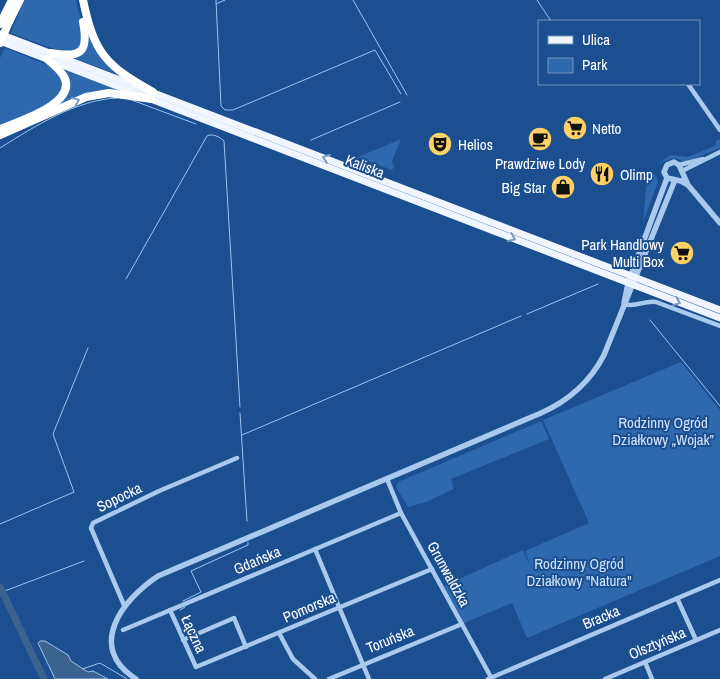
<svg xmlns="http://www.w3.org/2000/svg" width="720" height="679" viewBox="0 0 720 679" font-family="'Archivo Narrow',sans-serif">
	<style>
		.green { fill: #2e69ad }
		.water { fill: #3c6290; stroke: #9cc4f0 }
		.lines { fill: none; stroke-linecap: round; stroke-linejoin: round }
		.stream { stroke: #9cc4f0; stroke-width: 1 }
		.river { stroke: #3c6290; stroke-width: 7 }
		.minor { stroke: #a9c9ee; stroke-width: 4.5 }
		.tertiary { stroke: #a9c9ee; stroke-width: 5.5 }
		.primary { stroke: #f0f6ff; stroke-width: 7 }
		.motorway { stroke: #fff; stroke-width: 8 }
		.motorway-bridge { stroke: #fff; stroke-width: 8 }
		.oneway { stroke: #829ec1 }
		.oneway2 { stroke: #7b9ac1 }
		.labels { text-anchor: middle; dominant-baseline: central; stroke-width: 4; stroke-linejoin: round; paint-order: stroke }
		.poi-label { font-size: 15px; fill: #fff; stroke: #1b4f8f; text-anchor: start }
		.street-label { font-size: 15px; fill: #fff; stroke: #1b4f8f }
		.park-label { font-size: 15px; fill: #cfe3fa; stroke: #1b4f8f }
	</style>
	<rect width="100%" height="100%" fill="#1b4f8f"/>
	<g class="green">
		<path d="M 24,0 L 76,0 C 79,16 88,37 77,51 L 62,52 L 11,33 Z"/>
		<path d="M 86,25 L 111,67 L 119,75 L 74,58 C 90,53 88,39 86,25 Z"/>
		<path d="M 5,48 L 50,66 L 60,74 L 63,89 L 50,104 L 0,127 L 0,58 Z"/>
		<path d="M 64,70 L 122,91 L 54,108 C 67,98 72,85 64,70 Z"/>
		<path d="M 401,139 L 392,161 L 394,167 L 392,170 L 358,157 Z"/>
		<path d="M 720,139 L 720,148 L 686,162 L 674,158 L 657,164 L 671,155 L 688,157 L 715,146 L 716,141 Z"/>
		<path d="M 655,174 L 658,182 L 643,222 L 647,178 Z"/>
		<path d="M 681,362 L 720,410 L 720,556 L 527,638 L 512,603 L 464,623 L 444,586 L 523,550 L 532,570 L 525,551 L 589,523 L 543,420 Z"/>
		<path d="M 541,421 L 549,439 L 451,479 L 454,489 L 426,502 L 408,507 L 396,487 L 398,482 Z"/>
	</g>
	<path class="water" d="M 40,641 L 45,641 L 68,655 L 71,661 L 88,672 L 93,671 L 108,679 L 55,679 L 38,643 Z"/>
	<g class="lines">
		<g class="stream">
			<path d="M 216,0 L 221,106 L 225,110 L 233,110 L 375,50 L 401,94"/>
			<path d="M 353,0 L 407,95"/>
			<path d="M 537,0 L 551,21"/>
			<path d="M 216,4 L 225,0"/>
			<path d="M 129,99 L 196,124"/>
			<path d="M 311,140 L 400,102"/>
			<path d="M 0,148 C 35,126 76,100 117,98"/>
			<path d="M 126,279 L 207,136 C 212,133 220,137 224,141 L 240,407"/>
			<path d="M 527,314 L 598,284"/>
			<path d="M 650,320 L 720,406"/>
			<path d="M 240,413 L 247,521"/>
			<path d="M 242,435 L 521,316"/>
			<path d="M 0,524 L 74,492 L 53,434 L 88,348"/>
			<path d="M 2,592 L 84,561"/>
			<path d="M 183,601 L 201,592 L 191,571 L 248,545 L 248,542"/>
			<path d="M 180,610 L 185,607"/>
			<path d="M 82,669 L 100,663 L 127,679"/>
		</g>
		<path class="river" d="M 0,587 L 44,679"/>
		<g class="minor">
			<path d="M 688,84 L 720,130"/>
			<path d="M 679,165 L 703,159"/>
			<path d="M 682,171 L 720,152"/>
			<path d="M 624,304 C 636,308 644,300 656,302 L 720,326"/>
			<path d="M 387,479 L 401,513 L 492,679"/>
			<path d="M 315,549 L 369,679"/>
			<path d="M 677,598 L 696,640"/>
			<path d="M 124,605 L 91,528 L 93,523 L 159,491 L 237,458"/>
			<path d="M 170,610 L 196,667 L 432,569"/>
			<path d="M 123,630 L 401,513"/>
			<path d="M 279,633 L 293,659 L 315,679"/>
			<path d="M 183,640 L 234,618 L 246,647"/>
			<path d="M 645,662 L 652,679"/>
			<path d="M 329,679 L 462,624"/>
			<path d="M 488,679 L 720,580"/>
			<path d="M 605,679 L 720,630"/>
		</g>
		<g class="tertiary">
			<path d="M 688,185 L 681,181 L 667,178 L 664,172 L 667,165 L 674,162 L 679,165 L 688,185 L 720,223"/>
			<path d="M 624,303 L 628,283 L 667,178"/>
			<path d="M 136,679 C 86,647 122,600 158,576 L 541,413 C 568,401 590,382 604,355 L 675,180"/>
		</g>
		<g class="primary">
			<path d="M 0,34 L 720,310"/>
			<path d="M 0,41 L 720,318"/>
		</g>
		<g class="motorway">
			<path d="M 83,0 C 94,53 106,66 153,92"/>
			<path d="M 9,22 L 20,0"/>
			<path d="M 0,24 L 12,0"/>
			<path d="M 51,53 C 81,58 89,53 83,22"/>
			<path d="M 0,129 C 17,122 81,103 63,75 C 59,69 53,64 47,59"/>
			<path d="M 0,135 L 86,97 L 109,93 L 152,99"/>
		</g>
		<path class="motorway-bridge" d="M 0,43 L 9,22"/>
	</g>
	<defs><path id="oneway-chevron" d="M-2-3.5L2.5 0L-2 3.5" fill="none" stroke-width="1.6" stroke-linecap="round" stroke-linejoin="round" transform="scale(1.25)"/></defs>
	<use class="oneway" href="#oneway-chevron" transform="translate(76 101) rotate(-24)"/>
	<g class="oneway2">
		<use href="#oneway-chevron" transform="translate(326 158) rotate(-160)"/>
		<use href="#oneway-chevron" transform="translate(512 238) rotate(22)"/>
		<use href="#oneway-chevron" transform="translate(677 302) rotate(21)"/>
	</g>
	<defs>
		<g id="supermarket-disc" transform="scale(1.25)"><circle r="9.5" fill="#ffd166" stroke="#1b4f8f"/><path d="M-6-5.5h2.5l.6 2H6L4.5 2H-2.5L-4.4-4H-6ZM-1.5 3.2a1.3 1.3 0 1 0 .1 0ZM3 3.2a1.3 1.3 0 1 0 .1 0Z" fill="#111"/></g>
		<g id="cafe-disc" transform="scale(1.25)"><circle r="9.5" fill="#ffd166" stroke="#1b4f8f"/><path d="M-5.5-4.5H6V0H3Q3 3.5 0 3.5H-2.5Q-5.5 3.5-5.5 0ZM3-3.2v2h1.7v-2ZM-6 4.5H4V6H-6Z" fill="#111"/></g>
		<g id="theatre-disc" transform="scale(1.25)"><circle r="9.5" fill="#ffd166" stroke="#1b4f8f"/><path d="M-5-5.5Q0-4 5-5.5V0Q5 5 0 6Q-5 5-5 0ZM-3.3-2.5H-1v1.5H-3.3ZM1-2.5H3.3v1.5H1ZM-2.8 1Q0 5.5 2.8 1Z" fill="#111"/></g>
		<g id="restaurant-disc" transform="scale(1.25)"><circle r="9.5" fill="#ffd166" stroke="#1b4f8f"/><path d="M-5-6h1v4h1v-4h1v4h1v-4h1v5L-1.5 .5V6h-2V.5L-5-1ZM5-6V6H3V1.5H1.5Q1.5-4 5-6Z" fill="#111"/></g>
		<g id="shop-disc" transform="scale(1.25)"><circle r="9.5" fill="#ffd166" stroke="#1b4f8f"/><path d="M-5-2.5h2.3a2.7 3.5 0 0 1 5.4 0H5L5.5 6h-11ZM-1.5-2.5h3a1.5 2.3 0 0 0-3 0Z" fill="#111"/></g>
	</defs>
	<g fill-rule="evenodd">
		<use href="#supermarket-disc" x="575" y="128"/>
		<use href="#cafe-disc" x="540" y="139"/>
		<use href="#theatre-disc" x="440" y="144"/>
		<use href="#restaurant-disc" x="602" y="174"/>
		<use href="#shop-disc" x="563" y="187"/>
		<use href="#supermarket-disc" x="682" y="253"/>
	</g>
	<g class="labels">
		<g class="poi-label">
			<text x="592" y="128">Netto</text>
			<text x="458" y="144">Helios</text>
			<text x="540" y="163" text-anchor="middle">Prawdziwe Lody</text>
			<text x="620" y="174">Olimp</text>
			<text x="546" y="187" text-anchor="end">Big Star</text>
			<text x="664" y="244" text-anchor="end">Park Handlowy<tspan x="664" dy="17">Multi Box</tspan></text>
		</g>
		<g class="street-label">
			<text transform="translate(365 166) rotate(21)">Kaliska</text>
			<text transform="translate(119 497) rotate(-26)">Sopocka</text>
			<text transform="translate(257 560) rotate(-23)">Gdańska</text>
			<text transform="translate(449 574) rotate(61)">Grunwaldzka</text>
			<text transform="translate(309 607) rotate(-23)">Pomorska</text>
			<text transform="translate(601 617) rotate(-23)">Bracka</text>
			<text transform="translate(194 634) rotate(65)">Łączna</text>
			<text transform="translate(390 639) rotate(-22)">Toruńska</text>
			<text transform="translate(657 643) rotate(-23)">Olsztyńska</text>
		</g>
		<g class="park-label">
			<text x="663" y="422">Rodzinny Ogród<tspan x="663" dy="17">Działkowy „Wojak”</tspan></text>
			<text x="579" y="563">Rodzinny Ogród<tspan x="579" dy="17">Działkowy "Natura"</tspan></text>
		</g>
	</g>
	<rect x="538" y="20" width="162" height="65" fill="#1b4f8f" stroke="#7695bc"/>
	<rect x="548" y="36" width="25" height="8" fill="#f0f6ff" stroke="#7695bc"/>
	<text x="582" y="45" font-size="15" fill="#ffffff">Ulica</text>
	<rect x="548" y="58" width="25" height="15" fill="#2e69ad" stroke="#7695bc"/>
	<text x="582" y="70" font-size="15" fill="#ffffff">Park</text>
</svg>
